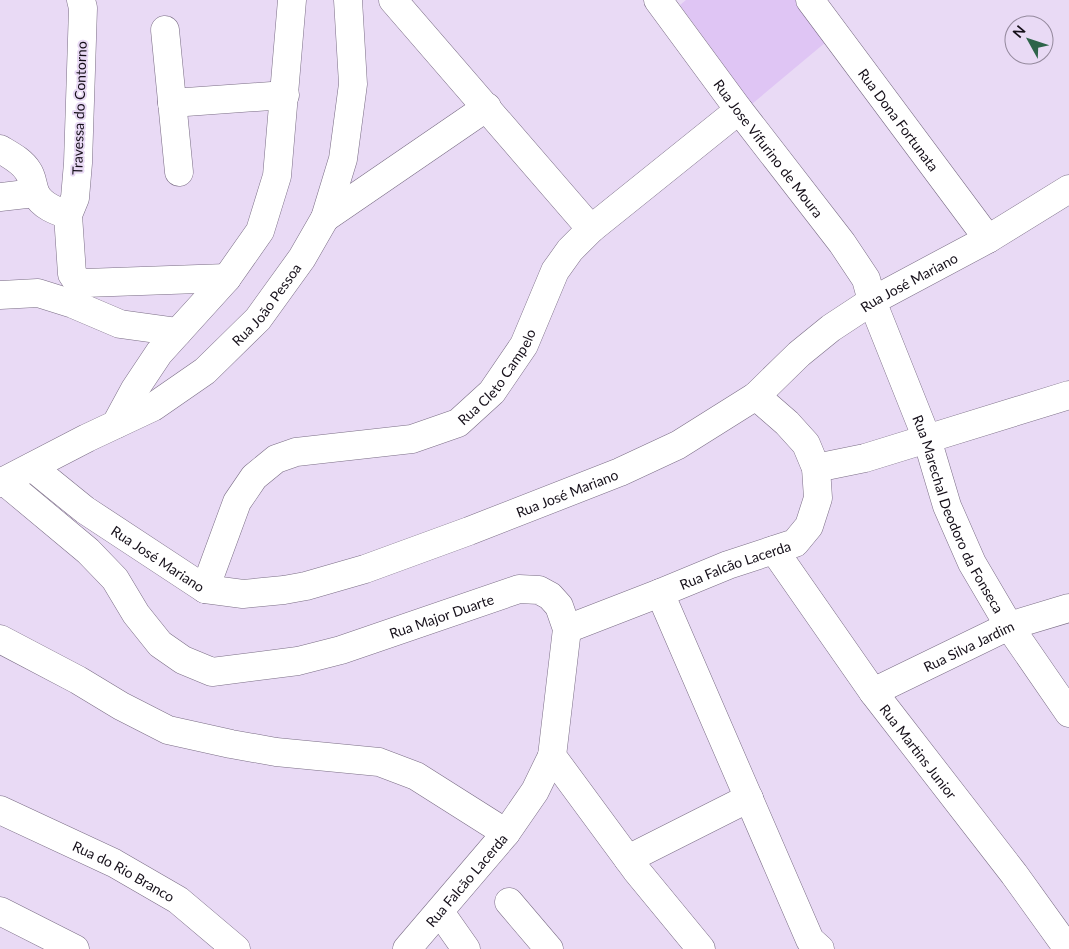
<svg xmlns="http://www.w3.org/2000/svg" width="1069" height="949" viewBox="0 0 1069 949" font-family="Lato,sans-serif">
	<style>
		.green { fill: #dfc5f4 }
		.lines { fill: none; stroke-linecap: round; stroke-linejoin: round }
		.minor-casing { stroke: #7a6d85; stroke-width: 29 }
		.major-casing { stroke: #7a6d85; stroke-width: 29 }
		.minor { stroke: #fff; stroke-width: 28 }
		.major { stroke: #fff; stroke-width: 28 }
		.labels { text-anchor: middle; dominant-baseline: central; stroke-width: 4; stroke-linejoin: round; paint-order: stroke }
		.street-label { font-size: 14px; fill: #150f19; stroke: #e9daf5 }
	</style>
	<rect width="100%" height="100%" fill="#e9daf5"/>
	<path class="green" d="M 686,0 L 795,0 L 826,42 L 752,104 L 680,5 Z"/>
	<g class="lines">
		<g class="minor-casing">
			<g id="minor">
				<path d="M 81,0 L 83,8 L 78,163 L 75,198 L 68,215 L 72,274 L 76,280 L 85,283 L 227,278"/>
				<path d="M 393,0 L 591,229"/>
				<path id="s1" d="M 658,0 L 739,110 L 842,243 L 866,279 L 872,301 L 927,439 L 947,506 L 972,563 L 1009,626 L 1069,713"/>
				<path id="s2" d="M 810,0 L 988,239"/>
				<path d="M 165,30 L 179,172"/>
				<path d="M 172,103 L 285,95"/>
				<path d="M 0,149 C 10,155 22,161 28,171 C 33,178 32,186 36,194 C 42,206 56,211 68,215"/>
				<path d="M 0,197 L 35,193"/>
				<path d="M 325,218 L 487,107"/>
				<path d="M 0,295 L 38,293 L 73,304 L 120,324 L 178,332"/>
				<path d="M 116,424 L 135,389 L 159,353 L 227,278 L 260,231 L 277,176 L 292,0"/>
				<path id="s3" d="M 32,467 L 85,510 L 205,589 L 243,594 L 284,590 L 306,586 L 365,569 L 469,531 L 620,472 L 678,445 L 756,396 L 799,354 L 831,328 L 872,301 L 988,239 L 1069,189"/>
				<path d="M 816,468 L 865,458 L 1069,395"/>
				<path id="s4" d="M 4,481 L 88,551 L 115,579 L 136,614 L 160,644 L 183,660 L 212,672 L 298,661 L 341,650 L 519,589 L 539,590 L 550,596 L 559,606 L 567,629 L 552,756 L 636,870 L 701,949"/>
				<path id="s5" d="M 774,550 L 873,692 L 1014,874 L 1068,949"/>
				<path id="s6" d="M 205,589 L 237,502 L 254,477 L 276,459 L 296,452 L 412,439 L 458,423 L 492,392 L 524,345 L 555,271 L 570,250 L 591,229 L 739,110"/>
				<path d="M 660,593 L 810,940 L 820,949"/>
				<path id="s7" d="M 567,629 L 660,593 L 728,565 L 795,543 L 809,526 L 818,498 L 816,468 L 806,444 L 787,423 L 756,396"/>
				<path d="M 0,639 L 78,680 L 121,706 L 168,730 L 231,744 L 276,752 L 379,762 L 416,776 L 506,833"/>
				<path id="s8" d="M 873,692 L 1009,626 L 1069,608"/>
				<path id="s9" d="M 0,810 L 114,863 L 178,900 L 236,949"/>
				<path d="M 628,859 L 749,798"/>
				<path d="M 509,902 L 549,949"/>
				<path d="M 0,911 L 75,949"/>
				<path d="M 440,912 L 466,949"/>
				<path id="s10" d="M 407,949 L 506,833 L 535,791 L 552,756"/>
			</g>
		</g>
		<g class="major-casing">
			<g id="major">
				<path id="s11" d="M 0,483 L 87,438 L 153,407 L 205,371 L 258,319 L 302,258 L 325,218 L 343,159 L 353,84 L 348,0"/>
			</g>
		</g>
		<use href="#minor" class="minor"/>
		<use href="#major" class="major"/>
	</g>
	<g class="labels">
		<g class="street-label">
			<text transform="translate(79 108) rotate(-88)">Travessa do Contorno</text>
			<text stroke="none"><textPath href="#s2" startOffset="149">Rua Dona Fortunata</textPath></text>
			<text stroke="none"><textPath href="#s1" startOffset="185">Rua Jose Vifurino de Moura</textPath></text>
			<text stroke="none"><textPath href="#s3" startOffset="996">Rua José Mariano</textPath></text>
			<text stroke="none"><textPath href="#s11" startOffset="325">Rua João Pessoa</textPath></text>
			<text stroke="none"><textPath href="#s6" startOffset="399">Rua Cleto Campelo</textPath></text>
			<text stroke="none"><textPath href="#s3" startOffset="591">Rua José Mariano</textPath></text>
			<text stroke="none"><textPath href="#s1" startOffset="601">Rua Marechal Deodoro da Fonseca</textPath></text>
			<text stroke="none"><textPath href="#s3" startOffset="156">Rua José Mariano</textPath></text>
			<text stroke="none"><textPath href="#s7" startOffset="180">Rua Falcão Lacerda</textPath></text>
			<text stroke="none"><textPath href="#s4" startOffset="524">Rua Major Duarte</textPath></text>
			<text stroke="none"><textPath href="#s8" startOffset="106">Rua Silva Jardim</textPath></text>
			<text stroke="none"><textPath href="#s5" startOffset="248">Rua Martins Junior</textPath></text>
			<text stroke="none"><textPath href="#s9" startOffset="138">Rua do Rio Branco</textPath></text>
			<text stroke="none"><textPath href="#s10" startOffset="91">Rua Falcão Lacerda</textPath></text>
		</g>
	</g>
	<g transform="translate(1029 40) rotate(310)"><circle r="24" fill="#e9daf5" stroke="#94899d"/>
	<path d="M0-4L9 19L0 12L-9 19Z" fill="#2e644a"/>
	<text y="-8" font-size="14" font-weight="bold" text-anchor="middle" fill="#150f19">N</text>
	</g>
</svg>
